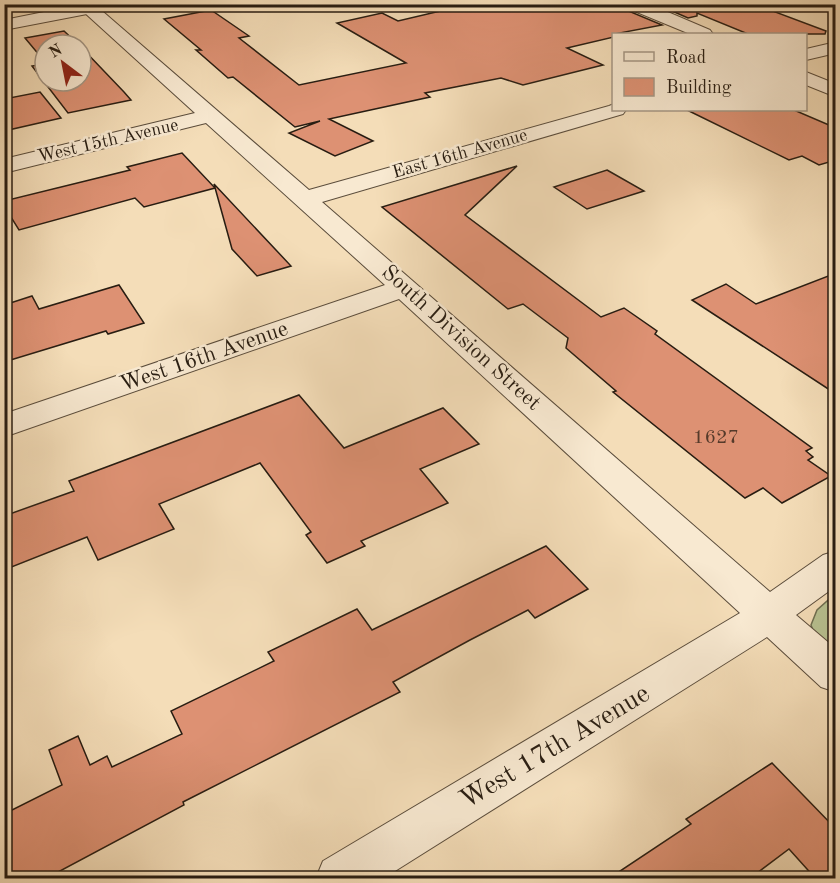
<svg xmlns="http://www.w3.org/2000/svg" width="840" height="883" viewBox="0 0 840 883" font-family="'Old Standard TT',serif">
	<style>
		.green { fill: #b8c292; stroke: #707052; stroke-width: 1.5 }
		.building { fill: #dd9173; stroke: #281d12; stroke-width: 1.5 }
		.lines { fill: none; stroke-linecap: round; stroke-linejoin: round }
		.minor-casing { stroke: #5b4d3c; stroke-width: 2 }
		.tertiary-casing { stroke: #5b4d3c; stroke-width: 2 }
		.minor { fill: #f8e9d1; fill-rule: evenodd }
		.tertiary { fill: #f8e9d1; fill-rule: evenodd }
		.labels { text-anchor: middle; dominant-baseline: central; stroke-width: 5; stroke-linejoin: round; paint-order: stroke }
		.far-street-label { font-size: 18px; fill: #281d12; stroke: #f8e9d1 }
		.number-label { font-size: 20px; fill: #553a2a }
		.street-label { font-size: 22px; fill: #281d12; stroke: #f8e9d1 }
		.near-street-label { font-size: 27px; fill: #281d12; stroke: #f8e9d1 }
	</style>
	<rect width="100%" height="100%" fill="#f4ddb8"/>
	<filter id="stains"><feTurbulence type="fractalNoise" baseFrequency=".00333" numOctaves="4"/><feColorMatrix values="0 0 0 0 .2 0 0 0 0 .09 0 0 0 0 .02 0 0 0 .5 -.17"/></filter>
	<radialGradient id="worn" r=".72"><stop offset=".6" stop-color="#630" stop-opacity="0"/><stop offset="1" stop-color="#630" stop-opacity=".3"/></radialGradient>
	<path class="green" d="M 835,594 L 835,654 L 814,633 L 811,625 L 817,610 Z"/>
	<g class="building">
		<path d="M 470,4 L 623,4 L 626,10 L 662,25 L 614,34 L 614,37 L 567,48 L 603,65 L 523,85 L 501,78 L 425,93 L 430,97 L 329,119 L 373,141 L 335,156 L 289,133 L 320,121 L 295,127 L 233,77 L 228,78 L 196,50 L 201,50 L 164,19 L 211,10 L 249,36 L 239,38 L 299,85 L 406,63 L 337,23 L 382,13 L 398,21 Z"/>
		<path d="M 656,4 L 754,4 L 826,31 L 825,34 L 748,34 L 697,13 L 697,16 L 688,18 Z"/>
		<path d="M 64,31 L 79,45 L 45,45 L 45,62 L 25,38 Z"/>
		<path d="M 81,47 L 124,92 L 131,100 L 68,113 L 32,66 L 45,64 L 45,81 L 81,81 Z"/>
		<path d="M 40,92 L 61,118 L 4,131 L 4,99 Z"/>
		<path d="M 687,110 L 794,110 L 836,128 L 836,160 L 819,165 L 802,156 L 789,160 Z"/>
		<path d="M 182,153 L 215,188 L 144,207 L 135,198 L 19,230 L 4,206 L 4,201 L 130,170 L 127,167 Z"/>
		<path d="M 517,166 L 465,215 L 601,317 L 624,308 L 657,331 L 655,334 L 812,448 L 806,451 L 813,457 L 808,460 L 831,476 L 782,503 L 763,488 L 745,498 L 613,392 L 616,391 L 566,348 L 568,338 L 523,304 L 508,309 L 382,207 Z"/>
		<path d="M 607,170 L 644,191 L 587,209 L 554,187 Z"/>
		<path d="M 214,184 L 291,266 L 257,276 L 232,249 Z"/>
		<path d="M 836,273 L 836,394 L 692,300 L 726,284 L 756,304 Z"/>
		<path d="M 119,285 L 144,323 L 108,334 L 106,331 L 4,362 L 4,305 L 32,296 L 39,309 Z"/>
		<path d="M 299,395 L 344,448 L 443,408 L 479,444 L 420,469 L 448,503 L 361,541 L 365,546 L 327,563 L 306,535 L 311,532 L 260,463 L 159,504 L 174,529 L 98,560 L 87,537 L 4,570 L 4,516 L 74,491 L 69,481 Z"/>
		<path d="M 546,546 L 588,589 L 535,618 L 528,610 L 470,640 L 393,682 L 400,692 L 183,802 L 184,805 L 45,879 L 4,879 L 4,814 L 62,785 L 49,750 L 78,736 L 90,765 L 107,756 L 112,767 L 182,734 L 171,711 L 274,661 L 268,652 L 357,609 L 372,630 Z"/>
		<path d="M 772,763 L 836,829 L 836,879 L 816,879 L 789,849 L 749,879 L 608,879 L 691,824 L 686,819 Z"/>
	</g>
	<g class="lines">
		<g class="minor-casing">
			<g id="minor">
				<path d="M 75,4 L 94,4 L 309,190 L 609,106 L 614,104 L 614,110 L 626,110 L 623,114 L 322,202 L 770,592 L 823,555 L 836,551 L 836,586 L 796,615 L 836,649 L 836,692 L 821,687 L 767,637 L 384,878 L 316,878 L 323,861 L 740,613 L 399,299 L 4,437 L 4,414 L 385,285 L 206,123 L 4,173 L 4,159 L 195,113 Z"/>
				<path d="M 625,4 L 649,4 L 710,30 L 713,34 L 690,34 L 627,8 Z"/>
				<path d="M 836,42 L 836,53 L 806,60 L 806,49 Z"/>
				<path d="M 806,72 L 836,84 L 836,97 L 806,85 Z"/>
			</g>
		</g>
		<g class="tertiary-casing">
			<path id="tertiary" d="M 84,4 L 121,4 L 113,9 L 4,30 L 4,20 Z"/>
		</g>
		<use href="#minor" class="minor"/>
		<use href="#tertiary" class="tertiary"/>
	</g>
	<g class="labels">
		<g class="far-street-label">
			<text transform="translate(108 141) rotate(-13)">West 15th Avenue</text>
			<text transform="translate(460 154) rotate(-16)">East 16th Avenue</text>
		</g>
		<g class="number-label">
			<text x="716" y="438">1627</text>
		</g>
		<g class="street-label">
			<text transform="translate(461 338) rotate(42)">South Division Street</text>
			<text transform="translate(204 357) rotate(-19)">West 16th Avenue</text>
		</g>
		<g class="near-street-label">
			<text transform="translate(555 747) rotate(-31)">West 17th Avenue</text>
		</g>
	</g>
	<rect width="840" height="883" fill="none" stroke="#f4ddb8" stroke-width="24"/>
	<rect x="6" y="6" width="828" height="871" fill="none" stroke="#281d12" stroke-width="3"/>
	<rect x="12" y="12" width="816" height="859" fill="none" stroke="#281d12" stroke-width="1.5"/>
	<rect x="612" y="33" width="195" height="78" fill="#f8e9d1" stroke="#a59785" stroke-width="1.5"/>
	<rect x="624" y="52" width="30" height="9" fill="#f8e9d1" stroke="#a59785" stroke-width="1.5"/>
	<text x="666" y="63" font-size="18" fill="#281d12">Road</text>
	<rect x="624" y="78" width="30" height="18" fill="#dd9173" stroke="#a59785" stroke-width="1.5"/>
	<text x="666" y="93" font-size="18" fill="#281d12">Building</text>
	<g transform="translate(63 63) rotate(328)"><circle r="28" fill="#f8e9d1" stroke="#a59785" stroke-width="1.5"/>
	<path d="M0-4.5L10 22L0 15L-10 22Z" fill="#8f2418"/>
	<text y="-9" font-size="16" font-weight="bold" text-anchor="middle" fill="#281d12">N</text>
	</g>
	<rect width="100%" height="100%" filter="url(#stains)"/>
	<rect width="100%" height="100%" fill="url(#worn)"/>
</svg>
